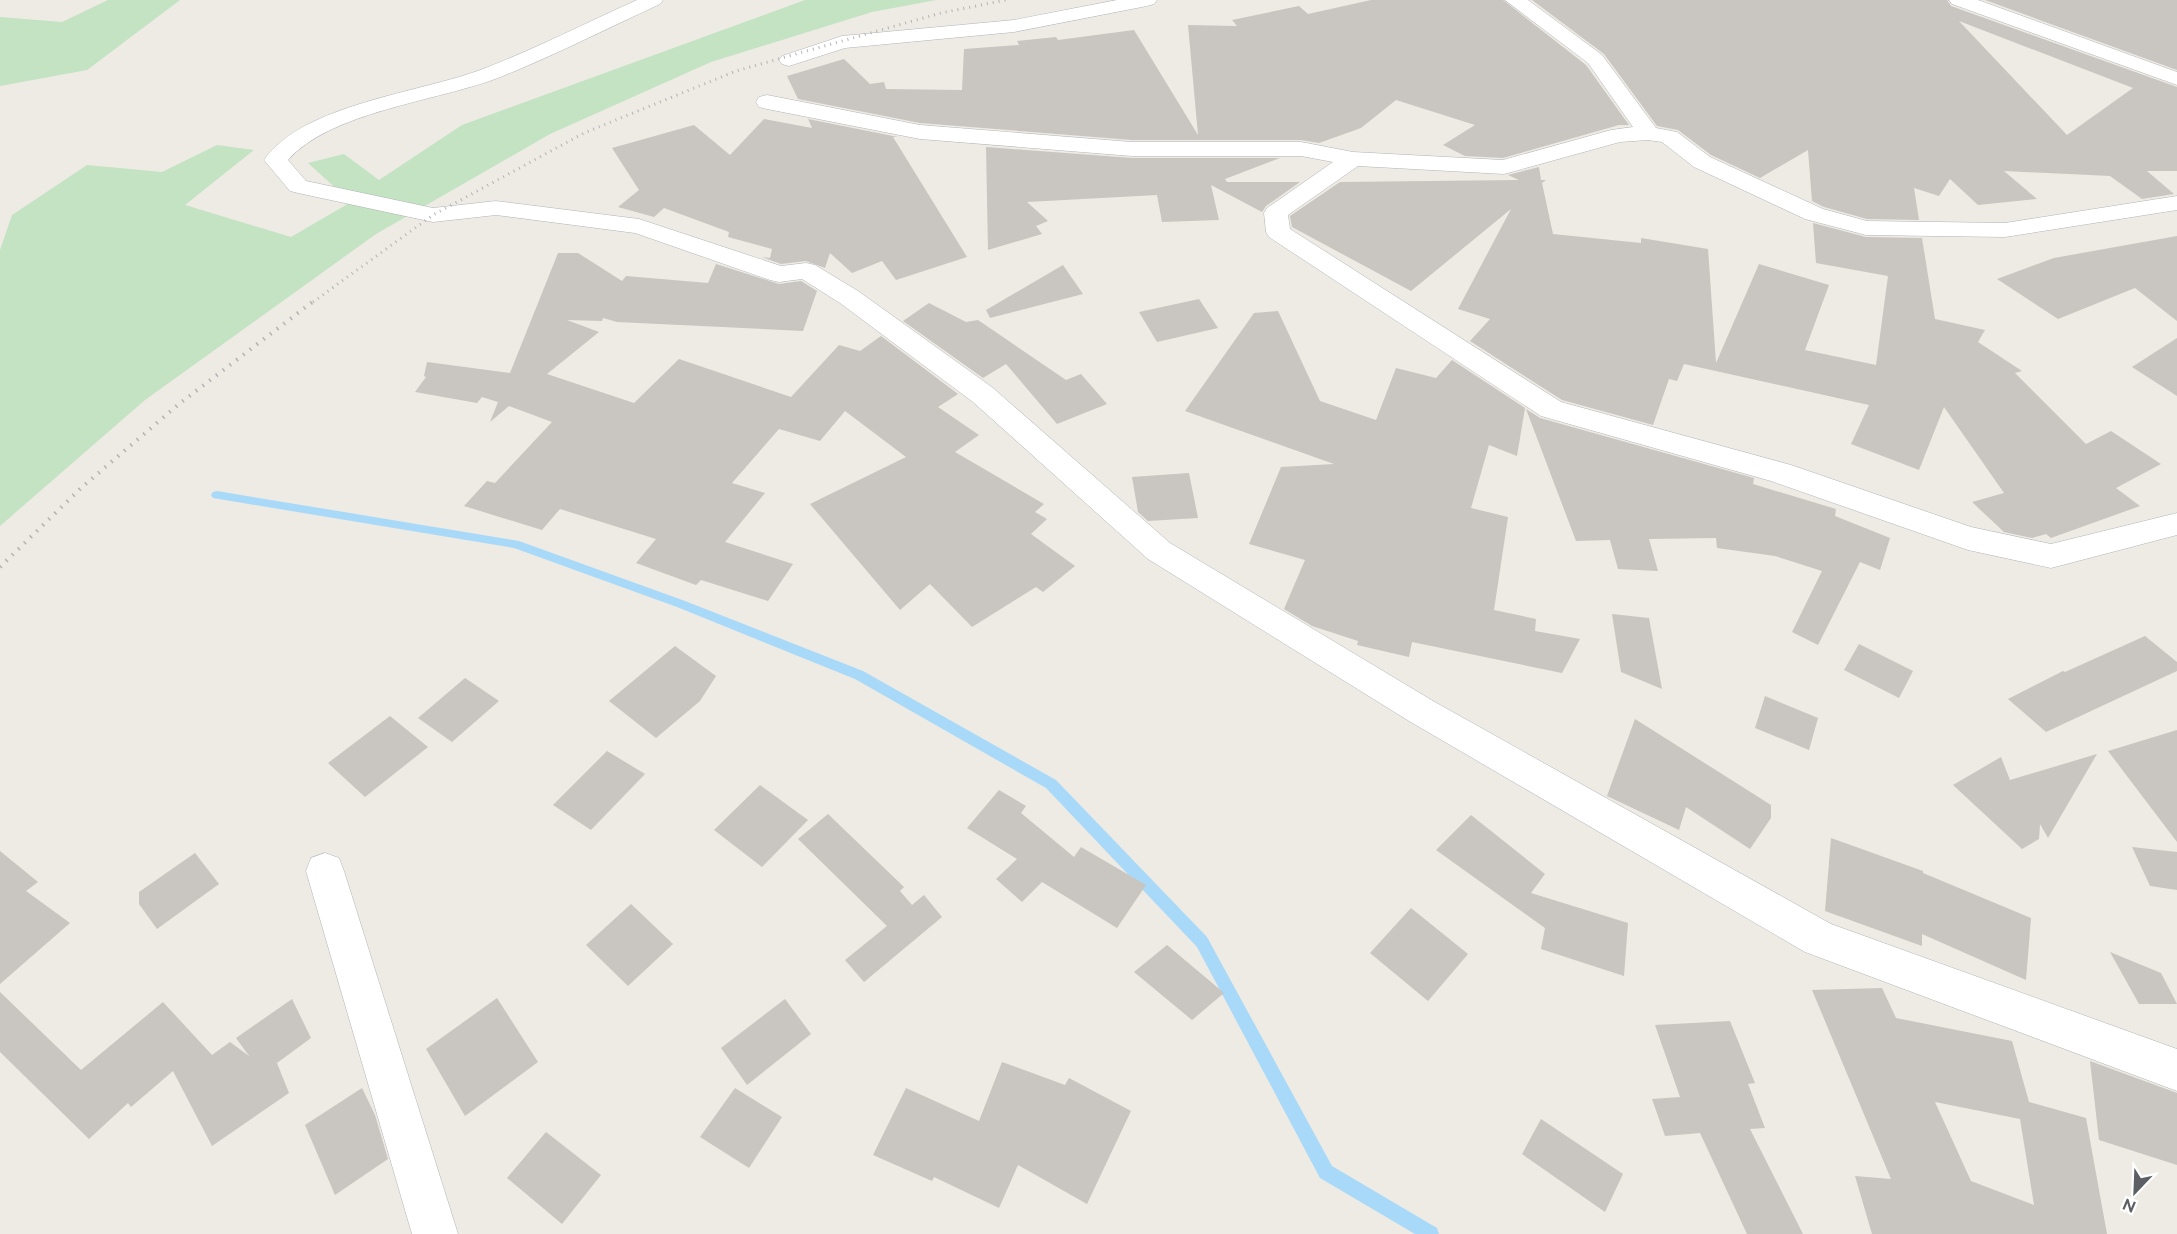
<svg xmlns="http://www.w3.org/2000/svg" width="2177" height="1234" viewBox="0 0 2177 1234" font-family="Raleway,sans-serif">
	<style>
		.green { fill: #c3e3c2 }
		.lines { fill: none; stroke-linecap: round; stroke-linejoin: round }
		.stream { fill: #a9d9f8; fill-rule: evenodd }
		.building { fill: #c9c5c0; fill-rule: evenodd }
		.minor-casing { stroke: #b1b4b8; stroke-width: 1 }
		.minor { fill: #fff; fill-rule: evenodd }
		.rail-far1 { stroke: #b2b3b3; stroke-width: 3; stroke-dasharray: 1 5; stroke-linecap: butt }
		.rail { stroke: #b2b3b3; stroke-width: 4; stroke-dasharray: 1.5 7; stroke-linecap: butt }
	</style>
	<rect width="100%" height="100%" fill="#edebe4"/>
	<g class="green">
		<path d="M 108,0 L 180,0 L 87,70 L 0,86 L 0,17 L 62,22 Z"/>
		<path d="M 805,0 L 936,0 L 872,12 L 711,62 L 550,134 L 376,234 L 145,400 L 0,526 L 0,250 L 12,215 L 87,165 L 162,172 L 217,145 L 254,150 L 185,205 L 291,237 L 351,202 L 308,163 L 344,154 L 379,180 L 462,125 Z"/>
	</g>
	<g class="lines">
		<path class="stream" d="M 217,491 L 519,541 L 685,601 L 863,671 L 1056,780 L 1207,937 L 1332,1166 L 1437,1228 L 1439,1234 L 1415,1234 L 1320,1178 L 1197,947 L 1046,788 L 855,679 L 677,607 L 514,548 L 213,498 L 211,495 L 213,492 Z"/>
	</g>
	<g class="building">
		<path d="M 1371,0 L 1503,0 L 1586,65 L 1629,125 L 1619,125 L 1503,158 L 1465,156 L 1443,145 L 1475,125 L 1396,100 L 1361,128 L 1319,143 L 1301,140 L 1132,140 L 920,123 L 798,99 L 787,76 L 844,59 L 870,84 L 884,82 L 886,89 L 962,90 L 964,49 L 1019,45 L 1017,41 L 1056,37 L 1058,40 L 1134,30 L 1198,135 L 1188,25 L 1237,26 L 1232,20 L 1299,6 L 1308,14 Z"/>
		<path d="M 1532,0 L 1947,0 L 1951,6 L 2177,87 L 2177,171 L 2147,171 L 2174,194 L 2142,199 L 2110,176 L 2004,171 L 2037,199 L 1978,205 L 1950,179 L 1939,196 L 1914,188 L 1919,220 L 1867,219 L 1824,207 L 1812,201 L 1808,150 L 1760,178 L 1711,155 L 1678,130 L 1657,126 L 1604,54 ZM 1959,21 L 2133,88 L 2067,135 Z"/>
		<path d="M 1985,0 L 2177,0 L 2177,70 Z"/>
		<path d="M 764,119 L 812,128 L 808,119 L 898,137 L 893,137 L 967,257 L 896,280 L 882,261 L 852,273 L 830,253 L 825,268 L 806,261 L 781,264 L 762,257 L 770,258 L 772,249 L 728,237 L 729,232 L 664,208 L 654,217 L 618,207 L 639,190 L 612,148 L 694,125 L 730,155 Z"/>
		<path d="M 986,147 L 1132,158 L 1280,158 L 1225,179 L 1227,182 L 1300,182 L 1266,206 L 1262,212 L 1211,185 L 1219,220 L 1162,222 L 1157,195 L 1027,202 L 1048,221 L 1036,226 L 1042,234 L 988,250 Z"/>
		<path d="M 1539,167 L 1541,180 L 1546,180 L 1542,183 L 1553,234 L 1641,243 L 1641,238 L 1708,249 L 1716,363 L 1759,264 L 1829,285 L 1805,350 L 1876,365 L 1888,276 L 1816,263 L 1813,223 L 1866,237 L 1922,238 L 1935,319 L 1985,330 L 1978,342 L 2022,371 L 2015,373 L 2086,444 L 2111,431 L 2161,464 L 2116,488 L 2140,506 L 2051,538 L 2046,534 L 2032,538 L 2004,532 L 1972,502 L 2004,493 L 1944,407 L 1919,470 L 1851,444 L 1869,405 L 1684,364 L 1677,381 L 1669,379 L 1653,425 L 1562,400 L 1470,341 L 1490,319 L 1458,309 L 1511,209 L 1411,291 L 1292,227 L 1290,216 L 1340,182 L 1519,180 L 1508,175 Z"/>
		<path d="M 2177,236 L 2177,321 L 2135,288 L 2058,319 L 1997,279 L 2054,258 Z"/>
		<path d="M 558,253 L 578,253 L 622,281 L 626,276 L 708,283 L 716,264 L 779,284 L 801,281 L 817,291 L 803,331 L 617,322 L 603,318 L 602,321 L 567,320 L 599,332 L 547,374 L 634,403 L 679,359 L 791,397 L 839,345 L 860,351 L 881,336 L 958,394 L 938,407 L 979,435 L 955,452 L 1044,504 L 1035,512 L 1047,519 L 1031,534 L 1075,566 L 1043,592 L 1036,587 L 972,627 L 930,584 L 900,610 L 810,504 L 906,457 L 845,411 L 820,441 L 779,429 L 732,483 L 765,493 L 725,542 L 793,564 L 768,601 L 701,580 L 696,585 L 636,563 L 656,539 L 560,509 L 542,530 L 464,506 L 487,481 L 495,483 L 552,422 L 509,406 L 490,422 L 498,402 L 482,397 L 477,403 L 415,392 L 426,377 L 424,376 L 427,362 L 510,373 Z"/>
		<path d="M 1063,265 L 1083,294 L 990,318 L 986,310 Z"/>
		<path d="M 1199,299 L 1218,328 L 1157,342 L 1139,312 Z"/>
		<path d="M 929,303 L 966,322 L 978,320 L 1066,380 L 1081,374 L 1107,404 L 1057,424 L 1006,364 L 983,378 L 903,321 Z"/>
		<path d="M 1278,311 L 1320,401 L 1376,420 L 1396,368 L 1436,378 L 1452,360 L 1525,408 L 1517,456 L 1489,445 L 1471,508 L 1508,517 L 1494,610 L 1536,619 L 1535,631 L 1580,639 L 1562,673 L 1412,642 L 1409,657 L 1357,645 L 1358,641 L 1312,626 L 1284,609 L 1305,560 L 1249,544 L 1281,467 L 1334,464 L 1185,411 L 1254,313 Z"/>
		<path d="M 2177,338 L 2177,396 L 2132,367 Z"/>
		<path d="M 1526,409 L 1540,418 L 1754,478 L 1753,484 L 1836,509 L 1835,516 L 1890,538 L 1880,570 L 1860,562 L 1818,645 L 1792,632 L 1822,571 L 1775,556 L 1717,548 L 1716,538 L 1649,539 L 1658,571 L 1618,569 L 1610,540 L 1576,541 Z"/>
		<path d="M 1189,473 L 1198,518 L 1148,521 L 1138,512 L 1132,477 Z"/>
		<path d="M 1612,614 L 1649,618 L 1662,689 L 1621,672 Z"/>
		<path d="M 2145,636 L 2177,662 L 2177,671 L 2046,732 L 2008,699 L 2063,671 L 2065,672 Z"/>
		<path d="M 1859,644 L 1913,671 L 1899,698 L 1844,670 Z"/>
		<path d="M 675,646 L 716,676 L 700,701 L 656,738 L 609,701 Z"/>
		<path d="M 465,678 L 499,701 L 452,742 L 418,718 Z"/>
		<path d="M 1765,696 L 1818,718 L 1809,750 L 1755,728 Z"/>
		<path d="M 390,716 L 428,747 L 365,797 L 328,763 Z"/>
		<path d="M 1635,719 L 1771,805 L 1771,818 L 1750,849 L 1686,807 L 1679,830 L 1607,796 Z"/>
		<path d="M 2177,730 L 2177,842 L 2108,751 Z"/>
		<path d="M 607,751 L 645,774 L 591,830 L 553,805 Z"/>
		<path d="M 2097,754 L 2048,838 L 2040,824 L 2039,839 L 2022,849 L 1953,785 L 2001,757 L 2010,780 Z"/>
		<path d="M 760,785 L 808,820 L 762,867 L 714,830 Z"/>
		<path d="M 999,790 L 1026,806 L 1021,813 L 1074,857 L 1081,847 L 1146,885 L 1117,928 L 1042,882 L 1022,902 L 996,879 L 1017,859 L 967,828 Z"/>
		<path d="M 828,814 L 904,887 L 900,891 L 912,905 L 924,895 L 942,917 L 864,982 L 845,960 L 887,926 L 798,839 Z"/>
		<path d="M 1471,815 L 1545,874 L 1531,893 L 1628,923 L 1624,976 L 1541,949 L 1545,928 L 1436,850 Z"/>
		<path d="M 1831,838 L 1923,871 L 1923,873 L 2031,918 L 2026,980 L 1922,934 L 1922,946 L 1825,911 Z"/>
		<path d="M 2132,847 L 2177,852 L 2177,890 L 2150,886 Z"/>
		<path d="M 0,851 L 38,882 L 26,891 L 70,923 L 0,984 Z"/>
		<path d="M 195,853 L 219,884 L 157,929 L 139,904 L 139,892 Z"/>
		<path d="M 631,904 L 673,944 L 628,986 L 586,945 Z"/>
		<path d="M 1411,908 L 1468,954 L 1428,1001 L 1370,953 Z"/>
		<path d="M 1167,945 L 1224,993 L 1192,1020 L 1134,972 Z"/>
		<path d="M 2110,952 L 2161,973 L 2177,1004 L 2139,1004 Z"/>
		<path d="M 1882,988 L 1896,1018 L 2012,1041 L 2029,1102 L 2086,1118 L 2107,1234 L 1872,1234 L 1855,1176 L 1891,1179 L 1812,990 ZM 1935,1102 L 2020,1119 L 2034,1205 L 1971,1181 Z"/>
		<path d="M 0,992 L 81,1070 L 163,1002 L 212,1055 L 230,1042 L 249,1056 L 236,1038 L 292,999 L 311,1038 L 277,1063 L 289,1093 L 212,1146 L 173,1071 L 131,1107 L 128,1103 L 89,1139 L 0,1052 Z"/>
		<path d="M 497,998 L 538,1062 L 465,1116 L 426,1049 Z"/>
		<path d="M 785,999 L 811,1034 L 747,1085 L 721,1048 Z"/>
		<path d="M 1730,1021 L 1755,1083 L 1748,1084 L 1765,1128 L 1750,1129 L 1803,1234 L 1747,1234 L 1700,1133 L 1665,1136 L 1652,1099 L 1680,1097 L 1655,1025 Z"/>
		<path d="M 2090,1061 L 2177,1093 L 2177,1165 L 2099,1140 Z"/>
		<path d="M 1002,1062 L 1065,1085 L 1069,1078 L 1131,1111 L 1087,1204 L 1018,1165 L 999,1208 L 934,1177 L 932,1181 L 873,1155 L 906,1088 L 979,1121 Z"/>
		<path d="M 362,1088 L 375,1115 L 388,1159 L 335,1195 L 305,1125 Z"/>
		<path d="M 735,1088 L 782,1117 L 749,1168 L 700,1137 Z"/>
		<path d="M 1541,1119 L 1623,1174 L 1605,1212 L 1522,1154 Z"/>
		<path d="M 546,1132 L 601,1175 L 562,1224 L 507,1178 Z"/>
	</g>
	<g class="lines">
		<g class="minor-casing">
			<g id="minor">
				<path d="M 637,0 L 663,0 L 660,4 C 606,29 553,56 498,78 C 437,101 330,112 288,160 L 306,181 L 433,208 L 496,201 L 639,219 L 781,266 L 806,263 L 815,265 L 858,291 L 993,388 L 1170,543 L 1433,701 L 1831,924 L 2177,1049 L 2177,1091 L 1805,952 L 1409,721 L 1148,559 L 973,402 L 840,303 L 802,279 L 779,282 L 770,280 L 635,233 L 496,215 L 433,222 L 298,193 L 290,191 L 264,160 C 303,104 420,93 483,69 C 535,49 586,23 637,0 Z"/>
				<path d="M 1117,0 L 1157,0 L 1154,4 L 1147,6 L 1014,32 L 845,48 L 789,66 L 782,64 L 779,60 L 782,56 L 842,36 L 1014,20 Z"/>
				<path d="M 1505,0 L 1528,0 L 1602,55 L 1656,128 L 1677,132 L 1710,157 L 1823,209 L 1867,221 L 2005,223 L 2177,196 L 2177,210 L 2005,237 L 1866,235 L 1805,219 L 1694,167 L 1662,142 L 1648,140 L 1620,142 L 1504,174 L 1358,166 L 1288,215 L 1290,229 L 1561,402 L 1791,465 L 1971,527 L 2051,544 L 2177,513 L 2177,535 L 2051,568 L 1968,550 L 1771,481 L 1541,416 L 1269,237 L 1266,232 L 1264,213 L 1267,208 L 1333,162 L 1301,156 L 1132,156 L 920,139 L 767,109 L 759,107 L 756,102 L 759,97 L 767,95 L 920,125 L 1132,142 L 1301,142 L 1353,152 L 1503,160 L 1611,130 L 1633,127 L 1588,63 Z"/>
				<path d="M 1949,0 L 1978,0 L 2177,72 L 2177,85 L 1952,4 Z"/>
				<path d="M 325,853 L 339,858 L 344,871 L 458,1234 L 412,1234 L 306,871 L 311,858 Z"/>
			</g>
		</g>
		<use href="#minor" class="minor"/>
		<path class="rail-far1" d="M 313,302 L 433,215 L 584,133 L 736,71 L 941,13 L 1006,0"/>
		<path class="rail" d="M 0,567 L 81,488 L 179,404 L 315,300"/>
	</g>
	<g transform="translate(2135 1192) rotate(203)" stroke="#ffffff" stroke-width="4.5" paint-order="stroke">
	<path d="M0-4.5L10 22L0 15L-10 22Z" fill="#5c5f63"/>
	<text y="-9" font-size="16" font-weight="bold" text-anchor="middle" fill="#5c5f63">N</text>
	</g>
</svg>
